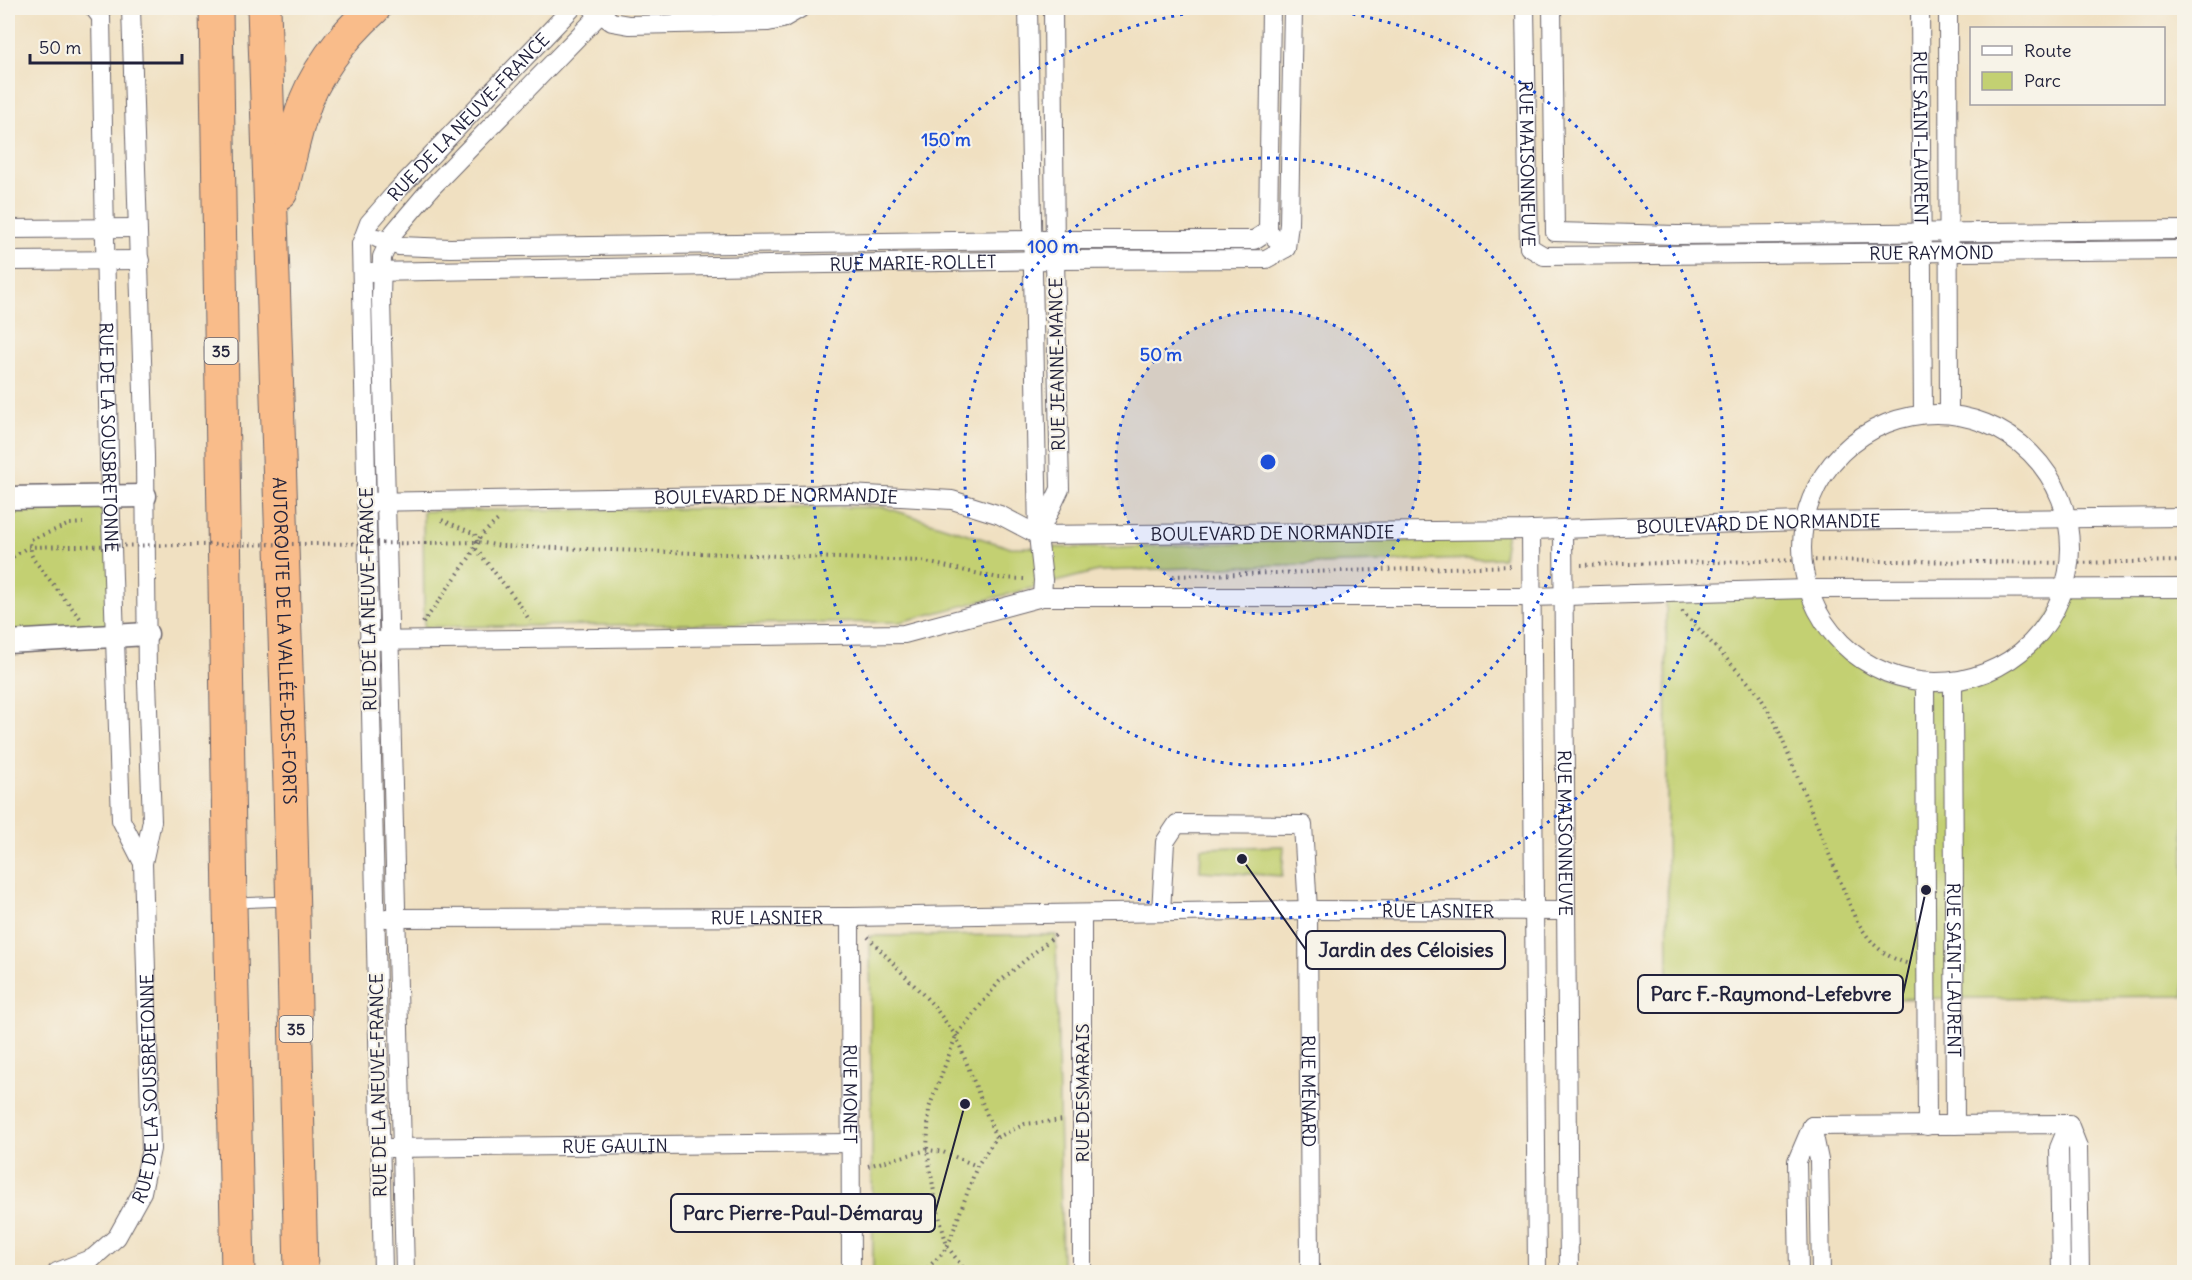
<svg xmlns="http://www.w3.org/2000/svg" width="2192" height="1280" viewBox="0 0 2192 1280" font-family="Delius,sans-serif">
	<style>
		.green { fill: #c3d072; stroke: #727956; stroke-width: 1.5 }
		.lines { fill: none; stroke-linecap: round; stroke-linejoin: round }
		.service-casing { stroke: #6a646a; stroke-width: 11 }
		.minor-casing { stroke: #6a646a; stroke-width: 20 }
		.tertiary-casing { stroke: #6a646a; stroke-width: 25 }
		.motorway-casing { stroke: #6a646a; stroke-width: 35 }
		.path { stroke: #6a646a; stroke-width: 4; stroke-dasharray: 1.5 4.5; stroke-linecap: butt }
		.service { stroke: #fff; stroke-width: 9 }
		.minor { stroke: #fff; stroke-width: 18 }
		.tertiary { stroke: #fff; stroke-width: 22 }
		.motorway { stroke: #f9bc8a; stroke-width: 33 }
		.path-bridge { stroke: #6a646a; stroke-width: 4; stroke-dasharray: 1.5 4.5; stroke-linecap: butt }
		.ring { fill: none; stroke: #1d4ed8; stroke-width: 3; stroke-dasharray: 3 6 }
		.labels { text-anchor: middle; dominant-baseline: central; stroke-width: 4.5; stroke-linejoin: round; paint-order: stroke }
		.shield { fill: #f7f3e8; stroke: #62616f; stroke-width: 1.5 }
		.shield-label { font-size: 16px; font-weight: bold; fill: #22223b }
		.street-label { font-size: 18px; fill: #22223b; stroke: #f7f3e8 }
		.centre { fill: #1d4ed8; stroke: #f7f3e8; stroke-width: 3 }
		.ring-label { font-size: 18px; text-anchor: middle; font-weight: bold; fill: #1d4ed8; stroke: #f7f3e8; stroke-width: 4.5; stroke-linejoin: round; paint-order: stroke }
		.leader { fill: none; stroke: #22223b; stroke-width: 2 }
		.callout-dot { fill: #22223b; stroke: #f7f3e8; stroke-width: 2 }
		.callout { fill: #f7f3e8; stroke: #22223b; stroke-width: 2 }
		.callout-label { font-size: 20px; text-anchor: middle; font-weight: bold; fill: #22223b }
	</style>
	<rect width="100%" height="100%" fill="#f7f3e8"/>
	<filter id="ink" filterUnits="userSpaceOnUse"><feTurbulence type="fractalNoise" baseFrequency=".0167" numOctaves="2"/><feDisplacementMap in="SourceGraphic" scale="12" xChannelSelector="R" yChannelSelector="G"/><feConvolveMatrix kernelMatrix="1 2 1 2 8 2 1 2 1" color-interpolation-filters="sRGB"/></filter>
	<filter id="wash" filterUnits="userSpaceOnUse"><feTurbulence type="fractalNoise" baseFrequency=".008" numOctaves="4" result="noise"/><feDisplacementMap in="SourceGraphic" scale="24" xChannelSelector="R" yChannelSelector="G"/><feGaussianBlur stdDeviation="1.35" result="paint"/><feColorMatrix in="noise" values="0 0 0 0 0 0 0 0 0 0 0 0 0 0 0 0 0 1.4 0 .05"/><feComposite in="paint" operator="in"/></filter>
	<g filter="url(#wash)">
		<rect width="100%" height="100%" fill="#f0e0c1"/>
		<g class="green">
			<path d="M 8,498 L 109,498 L 112,635 L 8,641 Z"/>
			<path d="M 884,507 L 1008,547 L 1119,548 L 1507,531 L 1503,558 L 1098,571 L 900,622 L 424,627 L 423,511 Z"/>
			<path d="M 1805,590 L 1835,647 L 1878,675 L 1935,690 L 1992,672 L 2032,639 L 2051,615 L 2061,593 L 2184,591 L 2184,996 L 1668,1001 L 1666,594 Z"/>
			<path d="M 1284,846 L 1282,876 L 1200,871 L 1201,848 Z"/>
			<path d="M 1056,935 L 1062,1272 L 873,1272 L 870,936 Z"/>
		</g>
	</g>
	<g filter="url(#ink)">
		<g class="lines">
			<g class="service-casing">
				<path id="service" d="M 235,903 L 288,901"/>
			</g>
			<g class="minor-casing">
				<g id="minor">
					<path id="s1" d="M 94,8 L 101,17 L 109,457 L 121,820 L 143,863"/>
					<path d="M 592,8 L 612,22 L 629,25 L 768,22 L 782,19 L 801,8"/>
					<path d="M 1028,8 L 1038,535 L 1043,580 L 1042,597"/>
					<path d="M 1271,8 L 1268,231 L 1276,239"/>
					<path id="s2" d="M 1525,8 L 1529,247"/>
					<path d="M 1552,8 L 1555,232"/>
					<path id="s3" d="M 1920,8 L 1923,414"/>
					<path d="M 1948,8 L 1949,414"/>
					<path d="M 8,229 L 137,228"/>
					<path d="M 1555,232 L 1677,235 L 2184,230"/>
					<path d="M 377,238 L 399,246 L 450,248 L 1032,240 L 1254,240 L 1268,231"/>
					<path id="s4" d="M 1529,247 L 1544,256 L 2184,250"/>
					<path d="M 1286,248 L 1289,224 L 1293,8"/>
					<path d="M 8,261 L 140,260"/>
					<path id="s5" d="M 370,272 L 1055,260 L 1266,259 L 1286,248"/>
					<circle cx="1936" cy="548" r="134"/>
					<path id="s6" d="M 366,502 L 850,494 L 952,500 L 1000,515 L 1038,535 L 1531,530 L 1804,521 L 2184,517"/>
					<path id="s7" d="M 1563,529 L 1569,1272"/>
					<path d="M 1531,530 L 1537,1272"/>
					<path d="M 1040,531 L 1060,489 L 1055,260 L 1053,8"/>
					<path d="M 368,641 L 904,634 L 1042,597 L 1531,597 L 1808,589 L 2184,588"/>
					<path id="s8" d="M 1953,682 L 1955,1125"/>
					<path d="M 1925,683 L 1927,1126"/>
					<path id="s9" d="M 1161,912 L 1165,842 L 1177,824 L 1303,825 L 1308,910 L 1310,1272"/>
					<path d="M 1082,914 L 1082,1272"/>
					<path id="s10" d="M 850,917 L 851,1272"/>
					<path id="s11" d="M 386,918 L 850,917 L 1308,910 L 1566,911"/>
					<path d="M 1812,1126 L 2069,1124 L 2078,1147 L 2080,1272"/>
					<path d="M 1812,1126 L 1819,1160 L 1821,1272"/>
					<path id="s12" d="M 390,1148 L 850,1143"/>
					<path id="s13" d="M 57,1272 L 93,1258 L 117,1237 L 142,1192 L 151,1149 L 143,863 L 152,821 L 147,681 L 145,456 L 131,8"/>
					<path id="s14" d="M 383,1272 L 361,244 L 369,223 L 396,192 L 572,8"/>
					<path d="M 405,1272 L 381,299 L 382,257 L 394,232 L 432,187 L 606,8"/>
					<path d="M 1799,1272 L 1797,1161 L 1812,1126"/>
					<path d="M 2061,1272 L 2059,1148 L 2069,1124"/>
				</g>
			</g>
			<g class="tertiary-casing">
				<g id="tertiary">
					<path d="M 8,498 L 145,496"/>
					<path d="M 8,642 L 147,634"/>
				</g>
			</g>
			<g class="motorway-casing">
				<g id="motorway">
					<path d="M 216,8 L 230,904 L 238,1272"/>
					<path id="s15" d="M 264,8 L 290,786 L 301,1272"/>
					<path d="M 281,192 C 288,166 293,140 301,115 C 313,74 343,36 374,8"/>
				</g>
			</g>
			<g class="path">
				<path d="M 442,520 L 475,534 L 477,542"/>
				<path d="M 425,543 L 478,542 L 501,546 L 921,561 L 998,578 L 1025,579"/>
				<path d="M 476,549 L 518,602 L 530,621"/>
				<path d="M 8,560 L 28,547 L 70,546"/>
				<path d="M 1581,565 L 1802,560 L 2069,563 L 2184,561"/>
				<path d="M 1173,576 L 1514,566"/>
				<path d="M 1682,611 L 1758,693 L 1775,722 L 1856,920 C 1872,944 1880,955 1909,964"/>
				<path d="M 80,618 L 34,560 L 31,554 L 30,540 L 70,524 L 83,523"/>
				<path d="M 423,623 L 470,557 L 481,535 L 499,519"/>
				<path d="M 868,937 L 933,1005 L 956,1036 L 996,1138"/>
				<path d="M 868,1166 L 927,1150 L 943,1152 L 977,1166"/>
				<path d="M 923,1272 L 943,1253 L 950,1240 L 977,1166 L 996,1138 L 1025,1124 L 1064,1120"/>
				<path d="M 966,1272 L 947,1246 L 936,1204 L 927,1150 L 929,1108 L 956,1036 L 999,982 L 1058,933"/>
			</g>
			<use href="#service" class="service"/>
			<use href="#minor" class="minor"/>
			<use href="#tertiary" class="tertiary"/>
			<use href="#motorway" class="motorway"/>
			<path class="path-bridge" d="M 70,546 L 425,543"/>
		</g>
	</g>
	<circle cx="1268" cy="462" r="152" fill="#1d4ed8" fill-opacity=".12"/>
	<g class="ring">
		<circle cx="1268" cy="462" r="152"/>
		<circle cx="1268" cy="462" r="304"/>
		<path d="M1308 8A456 456 0 1 1 1228 8"/>
	</g>
	<g class="labels">
		<g class="shield">
			<rect x="204.5" y="338" width="33" height="26" rx="4.5"/>
			<rect x="279.5" y="1016" width="33" height="26" rx="4.5"/>
		</g>
		<g class="shield-label">
			<text x="221" y="351">35</text>
			<text x="296" y="1029">35</text>
		</g>
		<g class="street-label">
			<text stroke="none"><textPath href="#s14" startOffset="1196">RUE DE LA NEUVE-FRANCE</textPath></text>
			<text stroke="none"><textPath href="#s3" startOffset="130">RUE SAINT-LAURENT</textPath></text>
			<text stroke="none"><textPath href="#s2" startOffset="156">RUE MAISONNEUVE</textPath></text>
			<text stroke="none"><textPath href="#s4" startOffset="405">RUE RAYMOND</textPath></text>
			<text stroke="none"><textPath href="#s5" startOffset="543">RUE MARIE-ROLLET</textPath></text>
			<text transform="translate(1057 364) rotate(-91)">RUE JEANNE-MANCE</text>
			<text stroke="none"><textPath href="#s1" startOffset="432">RUE DE LA SOUSBRETONNE</textPath></text>
			<text stroke="none"><textPath href="#s6" startOffset="410">BOULEVARD DE NORMANDIE</textPath></text>
			<text stroke="none"><textPath href="#s6" startOffset="1400">BOULEVARD DE NORMANDIE</textPath></text>
			<text stroke="none"><textPath href="#s6" startOffset="914">BOULEVARD DE NORMANDIE</textPath></text>
			<text transform="translate(368 599) rotate(-91)">RUE DE LA NEUVE-FRANCE</text>
			<text stroke="none"><textPath href="#s15" startOffset="633">AUTOROUTE DE LA VALLÉE-DES-FORTS</textPath></text>
			<text stroke="none"><textPath href="#s7" startOffset="304">RUE MAISONNEUVE</textPath></text>
			<text stroke="none"><textPath href="#s11" startOffset="1052">RUE LASNIER</textPath></text>
			<text stroke="none"><textPath href="#s11" startOffset="381">RUE LASNIER</textPath></text>
			<text stroke="none"><textPath href="#s8" startOffset="288">RUE SAINT-LAURENT</textPath></text>
			<text transform="translate(378 1085) rotate(-91)">RUE DE LA NEUVE-FRANCE</text>
			<text stroke="none"><textPath href="#s13" startOffset="226">RUE DE LA SOUSBRETONNE</textPath></text>
			<text stroke="none"><textPath href="#s9" startOffset="484">RUE MÉNARD</textPath></text>
			<text transform="translate(1082 1093) rotate(-90)">RUE DESMARAIS</text>
			<text stroke="none"><textPath href="#s10" startOffset="177">RUE MONET</textPath></text>
			<text stroke="none"><textPath href="#s12" startOffset="225">RUE GAULIN</textPath></text>
		</g>
	</g>
	<circle cx="1268" cy="462" r="9" class="centre"/>
	<g class="ring-label">
		<text x="946" y="146">150 m</text>
		<text x="1053" y="253">100 m</text>
		<text x="1161" y="361">50 m</text>
	</g>
	<path class="leader" d="M1242 859L1306 950M1926 890L1903 994M965 1104L935 1213"/>
	<g class="callout-dot">
		<circle cx="1242" cy="859" r="6"/>
		<circle cx="1926" cy="890" r="6"/>
		<circle cx="965" cy="1104" r="6"/>
	</g>
	<g class="callout">
		<rect x="1306" y="931" width="199" height="38" rx="6"/>
		<rect x="1638" y="975" width="265" height="38" rx="6"/>
		<rect x="671" y="1194" width="264" height="38" rx="6"/>
	</g>
	<g class="callout-label">
		<text x="1406" y="957">Jardin des Céloisies</text>
		<text x="1771" y="1001">Parc F.-Raymond-Lefebvre</text>
		<text x="803" y="1220">Parc Pierre-Paul-Démaray</text>
	</g>
	<rect width="2192" height="1280" fill="none" stroke="#f7f3e8" stroke-width="30"/>
	<rect x="1970" y="27" width="195" height="78" fill="#f7f3e8" stroke="#a29fa3" stroke-width="1.5"/>
	<rect x="1982" y="46" width="30" height="9" fill="#ffffff" stroke="#a29fa3" stroke-width="1.5"/>
	<text x="2024" y="57" font-size="18" fill="#22223b">Route</text>
	<rect x="1982" y="72" width="30" height="18" fill="#c3d072" stroke="#a29fa3" stroke-width="1.5"/>
	<text x="2024" y="87" font-size="18" fill="#22223b">Parc</text>
	<path d="M30 54v9h152v-9" fill="none" stroke="#22223b" stroke-width="3"/>
	<text x="39" y="54" font-size="18" fill="#22223b" stroke="#f7f3e8" stroke-width="4.5" paint-order="stroke">50 m</text>
</svg>
